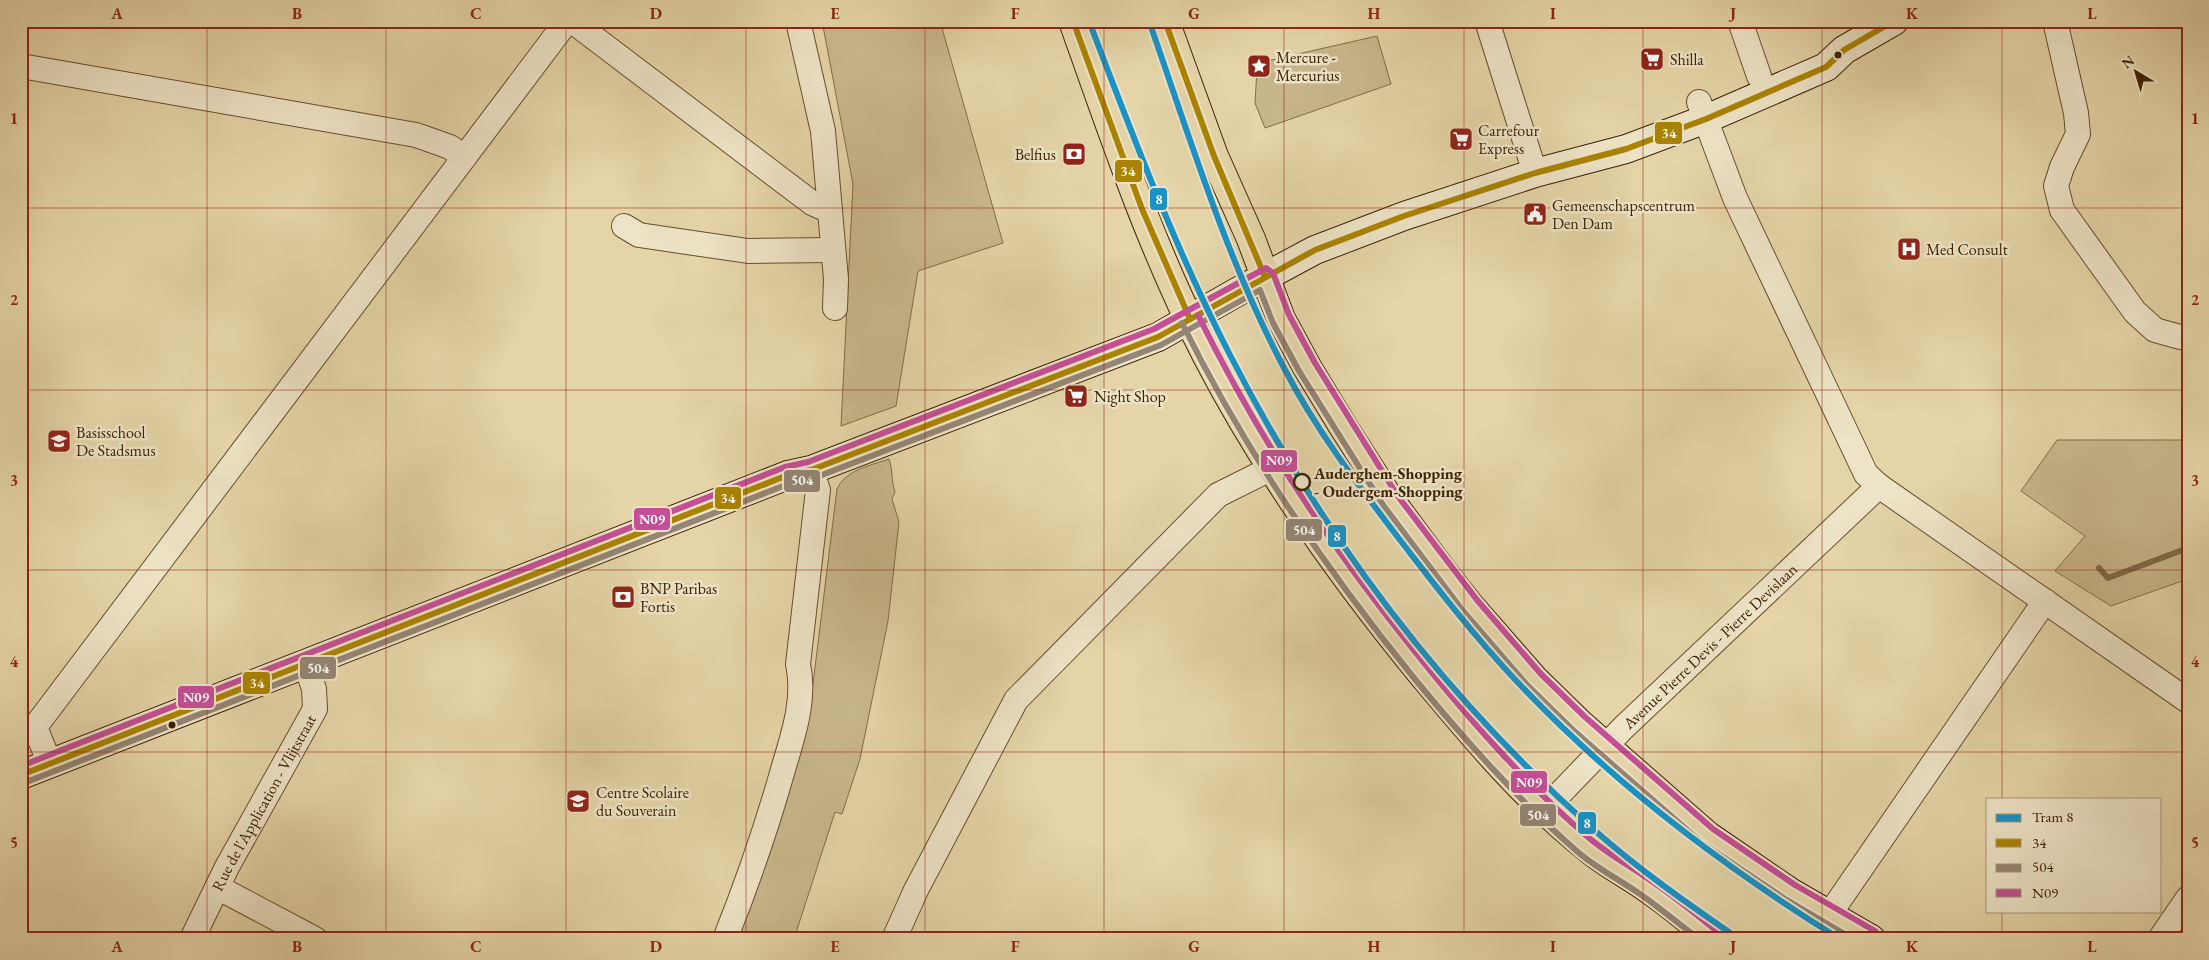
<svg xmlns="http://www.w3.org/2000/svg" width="2209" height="960" viewBox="0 0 2209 960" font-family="'EB Garamond',serif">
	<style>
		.green { fill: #c8b68b; stroke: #826c47 }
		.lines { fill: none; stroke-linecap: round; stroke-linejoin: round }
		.stream { stroke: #7f6844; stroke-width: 6 }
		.minor-casing { stroke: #674e2c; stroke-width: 26 }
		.secondary-casing { stroke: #3d2203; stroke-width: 30 }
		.primary-casing { stroke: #3d2203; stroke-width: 30 }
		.minor { stroke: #ede3c6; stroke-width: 24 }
		.secondary { stroke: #ede3c6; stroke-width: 28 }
		.primary { stroke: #e4d4a7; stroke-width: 28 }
		.bus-1-casing { stroke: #ede3c6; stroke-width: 10 }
		.bus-2-casing { stroke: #ede3c6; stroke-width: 10 }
		.bus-3-casing { stroke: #ede3c6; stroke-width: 10 }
		.bus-1 { stroke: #aa8301; stroke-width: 6 }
		.bus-2 { stroke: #948574; stroke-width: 6 }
		.bus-3 { stroke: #c44f97; stroke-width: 6 }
		.tram-1-casing { stroke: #ede3c6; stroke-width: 10 }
		.tram-1 { stroke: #1a92c5; stroke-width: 6 }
		.grid { fill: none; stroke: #8f2418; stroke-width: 1; stroke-opacity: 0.55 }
		.bus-dot { fill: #3d2203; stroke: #ede3c6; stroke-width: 2 }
		.stop-dot { fill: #ede3c6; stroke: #3d2203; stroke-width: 2.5 }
		.labels { text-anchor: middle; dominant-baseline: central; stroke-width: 5; stroke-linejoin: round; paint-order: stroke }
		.poi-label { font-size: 16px; fill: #3d2203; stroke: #ede3c6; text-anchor: start }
		.stop-label { font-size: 16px; font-weight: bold; fill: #3d2203; stroke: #ede3c6; text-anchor: start }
		.street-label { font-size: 16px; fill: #3d2203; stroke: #ede3c6 }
		.line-badge { stroke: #ede3c6; stroke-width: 2 }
		.badge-label { font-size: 14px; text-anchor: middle; font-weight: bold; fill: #fff }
		.neatline { fill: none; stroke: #8f2418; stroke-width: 2 }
		.grid-label { font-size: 16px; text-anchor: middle; font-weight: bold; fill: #8f2418 }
	</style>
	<rect width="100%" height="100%" fill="#e4d4a7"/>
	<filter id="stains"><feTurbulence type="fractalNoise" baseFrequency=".004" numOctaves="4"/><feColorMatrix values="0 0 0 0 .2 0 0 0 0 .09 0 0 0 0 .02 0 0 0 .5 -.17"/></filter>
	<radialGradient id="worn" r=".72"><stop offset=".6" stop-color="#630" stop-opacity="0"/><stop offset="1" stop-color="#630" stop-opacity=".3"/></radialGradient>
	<g class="green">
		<path d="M 822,21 L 940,21 L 1003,243 L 918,271 L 896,406 L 841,426 L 853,184 Z"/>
		<path d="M 1377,36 L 1391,84 L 1265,128 L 1255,103 L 1257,70 L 1262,68 L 1263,62 Z"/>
		<path d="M 2057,440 L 2188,440 L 2188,579 L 2111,606 L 2055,571 L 2085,536 L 2021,491 Z"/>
		<path d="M 889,459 C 893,470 891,480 895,492 L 892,499 L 899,522 L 888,621 L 860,759 L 842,814 L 835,812 L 794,939 L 736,939 L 811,700 L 837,489 C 845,470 872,465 889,459 Z"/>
	</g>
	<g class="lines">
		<path class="stream" d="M 2099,568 L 2108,578 L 2188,548"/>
		<g class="minor-casing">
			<g id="minor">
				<path d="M 572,21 L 812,203 L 830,211"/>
				<path d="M 798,21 L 823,131 L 836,279 L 835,308"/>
				<path d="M 1487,21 L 1535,173"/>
				<path d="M 1740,21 L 1759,76"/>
				<path d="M 2055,21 L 2076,113 L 2078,134 L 2062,167 L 2056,186 L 2062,210 L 2135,312 L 2155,330 L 2180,337 L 2188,336"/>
				<path d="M 21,66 L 416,135 L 450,147 L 464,157"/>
				<path d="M 1699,102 L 1735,198 L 1866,474 L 1879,486 L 2188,701"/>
				<path d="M 624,226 L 639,235 L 748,251 L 833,250"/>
				<path d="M 35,727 L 567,21"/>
				<path d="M 35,727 L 50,764"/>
				<path id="s1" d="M 1545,809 L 1623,728 L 1879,486"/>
				<path d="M 217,887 L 315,939"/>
				<path d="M 1829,915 L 2045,601"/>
				<path id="s2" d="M 192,939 L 227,867 L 315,709 L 314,689 L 306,665"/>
				<path d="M 725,939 C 747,884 766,829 782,773 C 792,738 806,701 798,664 L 818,490 L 811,470"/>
				<path d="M 894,939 L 916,890 L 1016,700 L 1218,495 L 1272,468"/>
				<path d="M 2160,939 L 2188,898"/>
			</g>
		</g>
		<g class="secondary-casing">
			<path id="secondary" d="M 21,775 L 788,475 L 811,470 L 1158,337 L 1246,287 L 1315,250 L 1404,216 L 1535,173 L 1626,149 L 1706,119 L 1826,67 L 1844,50 L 1894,21"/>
		</g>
		<g class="primary-casing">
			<g id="primary">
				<path d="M 1073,21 C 1113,134 1152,250 1207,356 C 1266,470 1341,575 1422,674 C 1473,735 1525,798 1588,848 C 1608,865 1633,877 1654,893 C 1674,907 1693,924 1713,939"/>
				<path d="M 1165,21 L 1214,156 L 1251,239 L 1281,319 L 1307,367 L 1344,428 L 1390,500 L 1441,569 L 1470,606 L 1534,679 L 1579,723 L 1708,836 L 1790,892 L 1871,939"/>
			</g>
		</g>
		<use href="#minor" class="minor"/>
		<use href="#secondary" class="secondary"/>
		<use href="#primary" class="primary"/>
		<g class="bus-1-casing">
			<g id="bus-1">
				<path d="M 1073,21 L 1142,209 L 1190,319"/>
				<path d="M 1165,21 L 1214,156 L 1265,277"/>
				<path d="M 21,775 L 788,475 L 811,470 L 1158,337 L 1315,250 L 1404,216 L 1535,173 L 1626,149 L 1706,119 L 1826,67 L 1844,50 L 1894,21"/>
			</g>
		</g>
		<g class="bus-2-casing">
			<g id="bus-2">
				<path d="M 1182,323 C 1245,451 1324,567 1414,678 C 1465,740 1518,800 1579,853 C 1598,869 1620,880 1640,894 C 1660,908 1679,924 1699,939"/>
				<path d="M 24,783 L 791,483 L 814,478 L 1161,345 L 1260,290 L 1273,323 L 1299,371 L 1383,505 L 1463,611 L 1527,685 L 1573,730 L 1702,843 L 1785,899 L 1853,939"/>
			</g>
		</g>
		<g class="bus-3-casing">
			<g id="bus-3">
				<path d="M 1198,315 C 1257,435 1329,545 1413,649 C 1468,718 1522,780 1589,838 C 1608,854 1630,866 1650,880 C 1674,896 1696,914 1718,932"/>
				<path d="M 21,766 L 785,467 L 808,462 L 1154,329 L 1266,268 L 1273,273 L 1289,315 L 1315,363 L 1397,495 L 1477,600 L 1540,673 L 1585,717 L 1713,829 L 1795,885 L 1875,931"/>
			</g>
		</g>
		<use href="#bus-1" class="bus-1"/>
		<use href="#bus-2" class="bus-2"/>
		<use href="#bus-3" class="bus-3"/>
		<g class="tram-1-casing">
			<g id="tram-1">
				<path d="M 1089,21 C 1132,134 1175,248 1230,355 C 1321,533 1442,695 1592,828 C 1638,869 1688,904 1739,939"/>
				<path d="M 1149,21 C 1190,138 1226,258 1284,368 C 1316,430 1358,485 1400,540 C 1435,585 1470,631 1509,673 C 1605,777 1719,864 1840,939"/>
			</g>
		</g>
		<use href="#tram-1" class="tram-1"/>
	</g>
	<path class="grid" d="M 207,21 L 207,939M 386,21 L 386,939M 566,21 L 566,939M 746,21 L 746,939M 925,21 L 925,939M 1104,21 L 1104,939M 1284,21 L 1284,939M 1464,21 L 1464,939M 1643,21 L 1643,939M 1822,21 L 1822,939M 2002,21 L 2002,799M 21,208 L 2188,208M 21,390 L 2188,390M 21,570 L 2188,570M 21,752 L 2188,752M 2002,911 L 2002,939"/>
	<defs>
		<g id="supermarket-square" transform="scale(1.25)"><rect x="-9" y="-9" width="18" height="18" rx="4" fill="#8f2418" stroke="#ede3c6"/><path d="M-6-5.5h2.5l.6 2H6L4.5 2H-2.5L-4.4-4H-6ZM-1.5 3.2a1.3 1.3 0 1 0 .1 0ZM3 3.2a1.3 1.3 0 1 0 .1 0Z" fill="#fff"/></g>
		<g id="sight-square" transform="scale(1.25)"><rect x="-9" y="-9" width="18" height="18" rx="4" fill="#8f2418" stroke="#ede3c6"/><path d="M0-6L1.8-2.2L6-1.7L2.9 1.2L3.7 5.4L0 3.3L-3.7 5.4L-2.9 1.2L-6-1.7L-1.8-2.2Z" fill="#fff"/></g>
		<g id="bank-square" transform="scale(1.25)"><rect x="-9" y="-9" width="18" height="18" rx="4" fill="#8f2418" stroke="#ede3c6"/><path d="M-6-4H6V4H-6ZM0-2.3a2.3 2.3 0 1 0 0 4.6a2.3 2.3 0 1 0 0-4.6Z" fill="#fff"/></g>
		<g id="civic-square" transform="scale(1.25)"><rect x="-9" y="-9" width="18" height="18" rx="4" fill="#8f2418" stroke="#ede3c6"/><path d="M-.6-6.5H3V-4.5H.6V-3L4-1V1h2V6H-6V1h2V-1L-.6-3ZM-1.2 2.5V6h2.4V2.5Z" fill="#fff"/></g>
		<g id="hospital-square" transform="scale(1.25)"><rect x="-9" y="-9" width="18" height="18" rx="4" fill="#8f2418" stroke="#ede3c6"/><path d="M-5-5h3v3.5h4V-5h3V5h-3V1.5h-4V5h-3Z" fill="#fff"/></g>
		<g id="school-square" transform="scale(1.25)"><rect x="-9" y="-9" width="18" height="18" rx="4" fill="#8f2418" stroke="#ede3c6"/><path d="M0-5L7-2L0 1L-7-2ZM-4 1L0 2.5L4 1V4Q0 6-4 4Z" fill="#fff"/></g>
	</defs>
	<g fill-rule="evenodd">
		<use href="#supermarket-square" x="1652" y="59"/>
		<use href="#sight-square" x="1259" y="66"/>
		<use href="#supermarket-square" x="1461" y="139"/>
		<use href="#bank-square" x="1074" y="154"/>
		<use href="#civic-square" x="1535" y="214"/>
		<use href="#hospital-square" x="1909" y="249"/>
		<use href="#supermarket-square" x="1076" y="396"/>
		<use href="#school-square" x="59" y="441"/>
		<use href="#bank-square" x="623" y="597"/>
		<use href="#school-square" x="578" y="801"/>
	</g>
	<g class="bus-dot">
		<circle cx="1838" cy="55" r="4.5"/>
		<circle cx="172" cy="725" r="4.5"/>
	</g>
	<circle class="stop-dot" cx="1302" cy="482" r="8"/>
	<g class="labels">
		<g class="poi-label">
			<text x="1276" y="57">Mercure -<tspan x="1276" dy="18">Mercurius</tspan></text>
			<text x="1670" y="59">Shilla</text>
			<text x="1478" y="130">Carrefour<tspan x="1478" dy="18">Express</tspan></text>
			<text x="1056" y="154" text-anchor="end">Belfius</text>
			<text x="1552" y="205">Gemeenschapscentrum<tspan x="1552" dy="18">Den Dam</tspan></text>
			<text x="1926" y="249">Med Consult</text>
			<text x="1094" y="396">Night Shop</text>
			<text x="76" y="432">Basisschool<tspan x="76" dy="18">De Stadsmus</tspan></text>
			<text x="640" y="588">BNP Paribas<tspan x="640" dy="18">Fortis</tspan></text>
			<text x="596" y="792">Centre Scolaire<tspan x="596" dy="18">du Souverain</tspan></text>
		</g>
		<g class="stop-label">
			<text x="1314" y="473">Auderghem-Shopping<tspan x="1314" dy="18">- Oudergem-Shopping</tspan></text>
		</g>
		<g class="street-label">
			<text stroke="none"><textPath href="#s1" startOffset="232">Avenue Pierre Devis - Pierre Devislaan</textPath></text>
			<text stroke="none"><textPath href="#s2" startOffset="154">Rue de l'Application - Vlijtstraat</textPath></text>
		</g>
	</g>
	<g class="line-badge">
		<rect x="1654" y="121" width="29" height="24" rx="5" fill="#aa8301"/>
		<rect x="1114" y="159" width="29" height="24" rx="5" fill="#aa8301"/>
		<rect x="1149" y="187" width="19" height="24" rx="5" fill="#1a92c5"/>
		<rect x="1260" y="449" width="38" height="24" rx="5" fill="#c44f97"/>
		<rect x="783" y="469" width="38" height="24" rx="5" fill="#948574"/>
		<rect x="714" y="486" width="28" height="24" rx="5" fill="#aa8301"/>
		<rect x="633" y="507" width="38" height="24" rx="5" fill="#c44f97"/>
		<rect x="1285" y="518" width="38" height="24" rx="5" fill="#948574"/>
		<rect x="1327" y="524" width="20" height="24" rx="5" fill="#1a92c5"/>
		<rect x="299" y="656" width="38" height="24" rx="5" fill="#948574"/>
		<rect x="242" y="671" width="29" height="24" rx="5" fill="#aa8301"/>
		<rect x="177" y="685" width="38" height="24" rx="5" fill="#c44f97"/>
		<rect x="1510" y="770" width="38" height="24" rx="5" fill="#c44f97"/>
		<rect x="1519" y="803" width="38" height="24" rx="5" fill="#948574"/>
		<rect x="1577" y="811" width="20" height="24" rx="5" fill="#1a92c5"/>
	</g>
	<g class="badge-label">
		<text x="1669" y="138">34</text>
		<text x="1128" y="176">34</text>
		<text x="1159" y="204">8</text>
		<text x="1279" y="465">N09</text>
		<text x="802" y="485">504</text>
		<text x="728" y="503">34</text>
		<text x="652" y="524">N09</text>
		<text x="1304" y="535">504</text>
		<text x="1337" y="541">8</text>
		<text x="318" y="673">504</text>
		<text x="257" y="688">34</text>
		<text x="196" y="702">N09</text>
		<text x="1529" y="787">N09</text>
		<text x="1538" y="820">504</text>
		<text x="1587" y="828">8</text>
	</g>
	<rect width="2209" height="960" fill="none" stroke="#e4d4a7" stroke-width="55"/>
	<rect x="1986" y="798" width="175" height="115" fill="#ede3c6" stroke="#a79678"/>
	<rect x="1996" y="814" width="25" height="8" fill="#1a92c5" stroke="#a79678"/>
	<text x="2032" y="822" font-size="15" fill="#3d2203">Tram 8</text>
	<rect x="1996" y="839" width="25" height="8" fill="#aa8301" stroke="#a79678"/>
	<text x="2032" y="848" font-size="15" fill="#3d2203">34</text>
	<rect x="1996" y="864" width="25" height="8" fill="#948574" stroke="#a79678"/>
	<text x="2032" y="872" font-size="15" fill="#3d2203">504</text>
	<rect x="1996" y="889" width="25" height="8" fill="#c44f97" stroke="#a79678"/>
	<text x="2032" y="898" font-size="15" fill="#3d2203">N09</text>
	<g transform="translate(2136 72) rotate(322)" stroke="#ede3c6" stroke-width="4" paint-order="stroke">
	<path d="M0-4L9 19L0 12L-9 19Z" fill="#3d2203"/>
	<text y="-8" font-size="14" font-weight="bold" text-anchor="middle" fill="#3d2203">N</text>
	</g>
	<rect x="28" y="28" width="2154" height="904" class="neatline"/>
	<g class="grid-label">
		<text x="117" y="19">A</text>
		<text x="297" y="19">B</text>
		<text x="476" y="19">C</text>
		<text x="656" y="19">D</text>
		<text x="835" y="19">E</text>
		<text x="1015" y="19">F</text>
		<text x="1194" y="19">G</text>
		<text x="1374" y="19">H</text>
		<text x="1553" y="19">I</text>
		<text x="1733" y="19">J</text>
		<text x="1912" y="19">K</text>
		<text x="2092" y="19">L</text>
		<text x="14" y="124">1</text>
		<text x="2195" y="124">1</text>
		<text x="14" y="305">2</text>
		<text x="2195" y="305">2</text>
		<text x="14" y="486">3</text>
		<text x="2195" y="486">3</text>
		<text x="14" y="667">4</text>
		<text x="2195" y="667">4</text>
		<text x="14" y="848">5</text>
		<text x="2195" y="848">5</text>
		<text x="117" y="952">A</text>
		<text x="297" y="952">B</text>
		<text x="476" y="952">C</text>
		<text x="656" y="952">D</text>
		<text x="835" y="952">E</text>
		<text x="1015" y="952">F</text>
		<text x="1194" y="952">G</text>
		<text x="1374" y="952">H</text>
		<text x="1553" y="952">I</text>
		<text x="1733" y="952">J</text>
		<text x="1912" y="952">K</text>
		<text x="2092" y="952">L</text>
	</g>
	<rect width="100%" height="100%" filter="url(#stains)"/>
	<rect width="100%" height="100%" fill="url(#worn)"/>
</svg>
